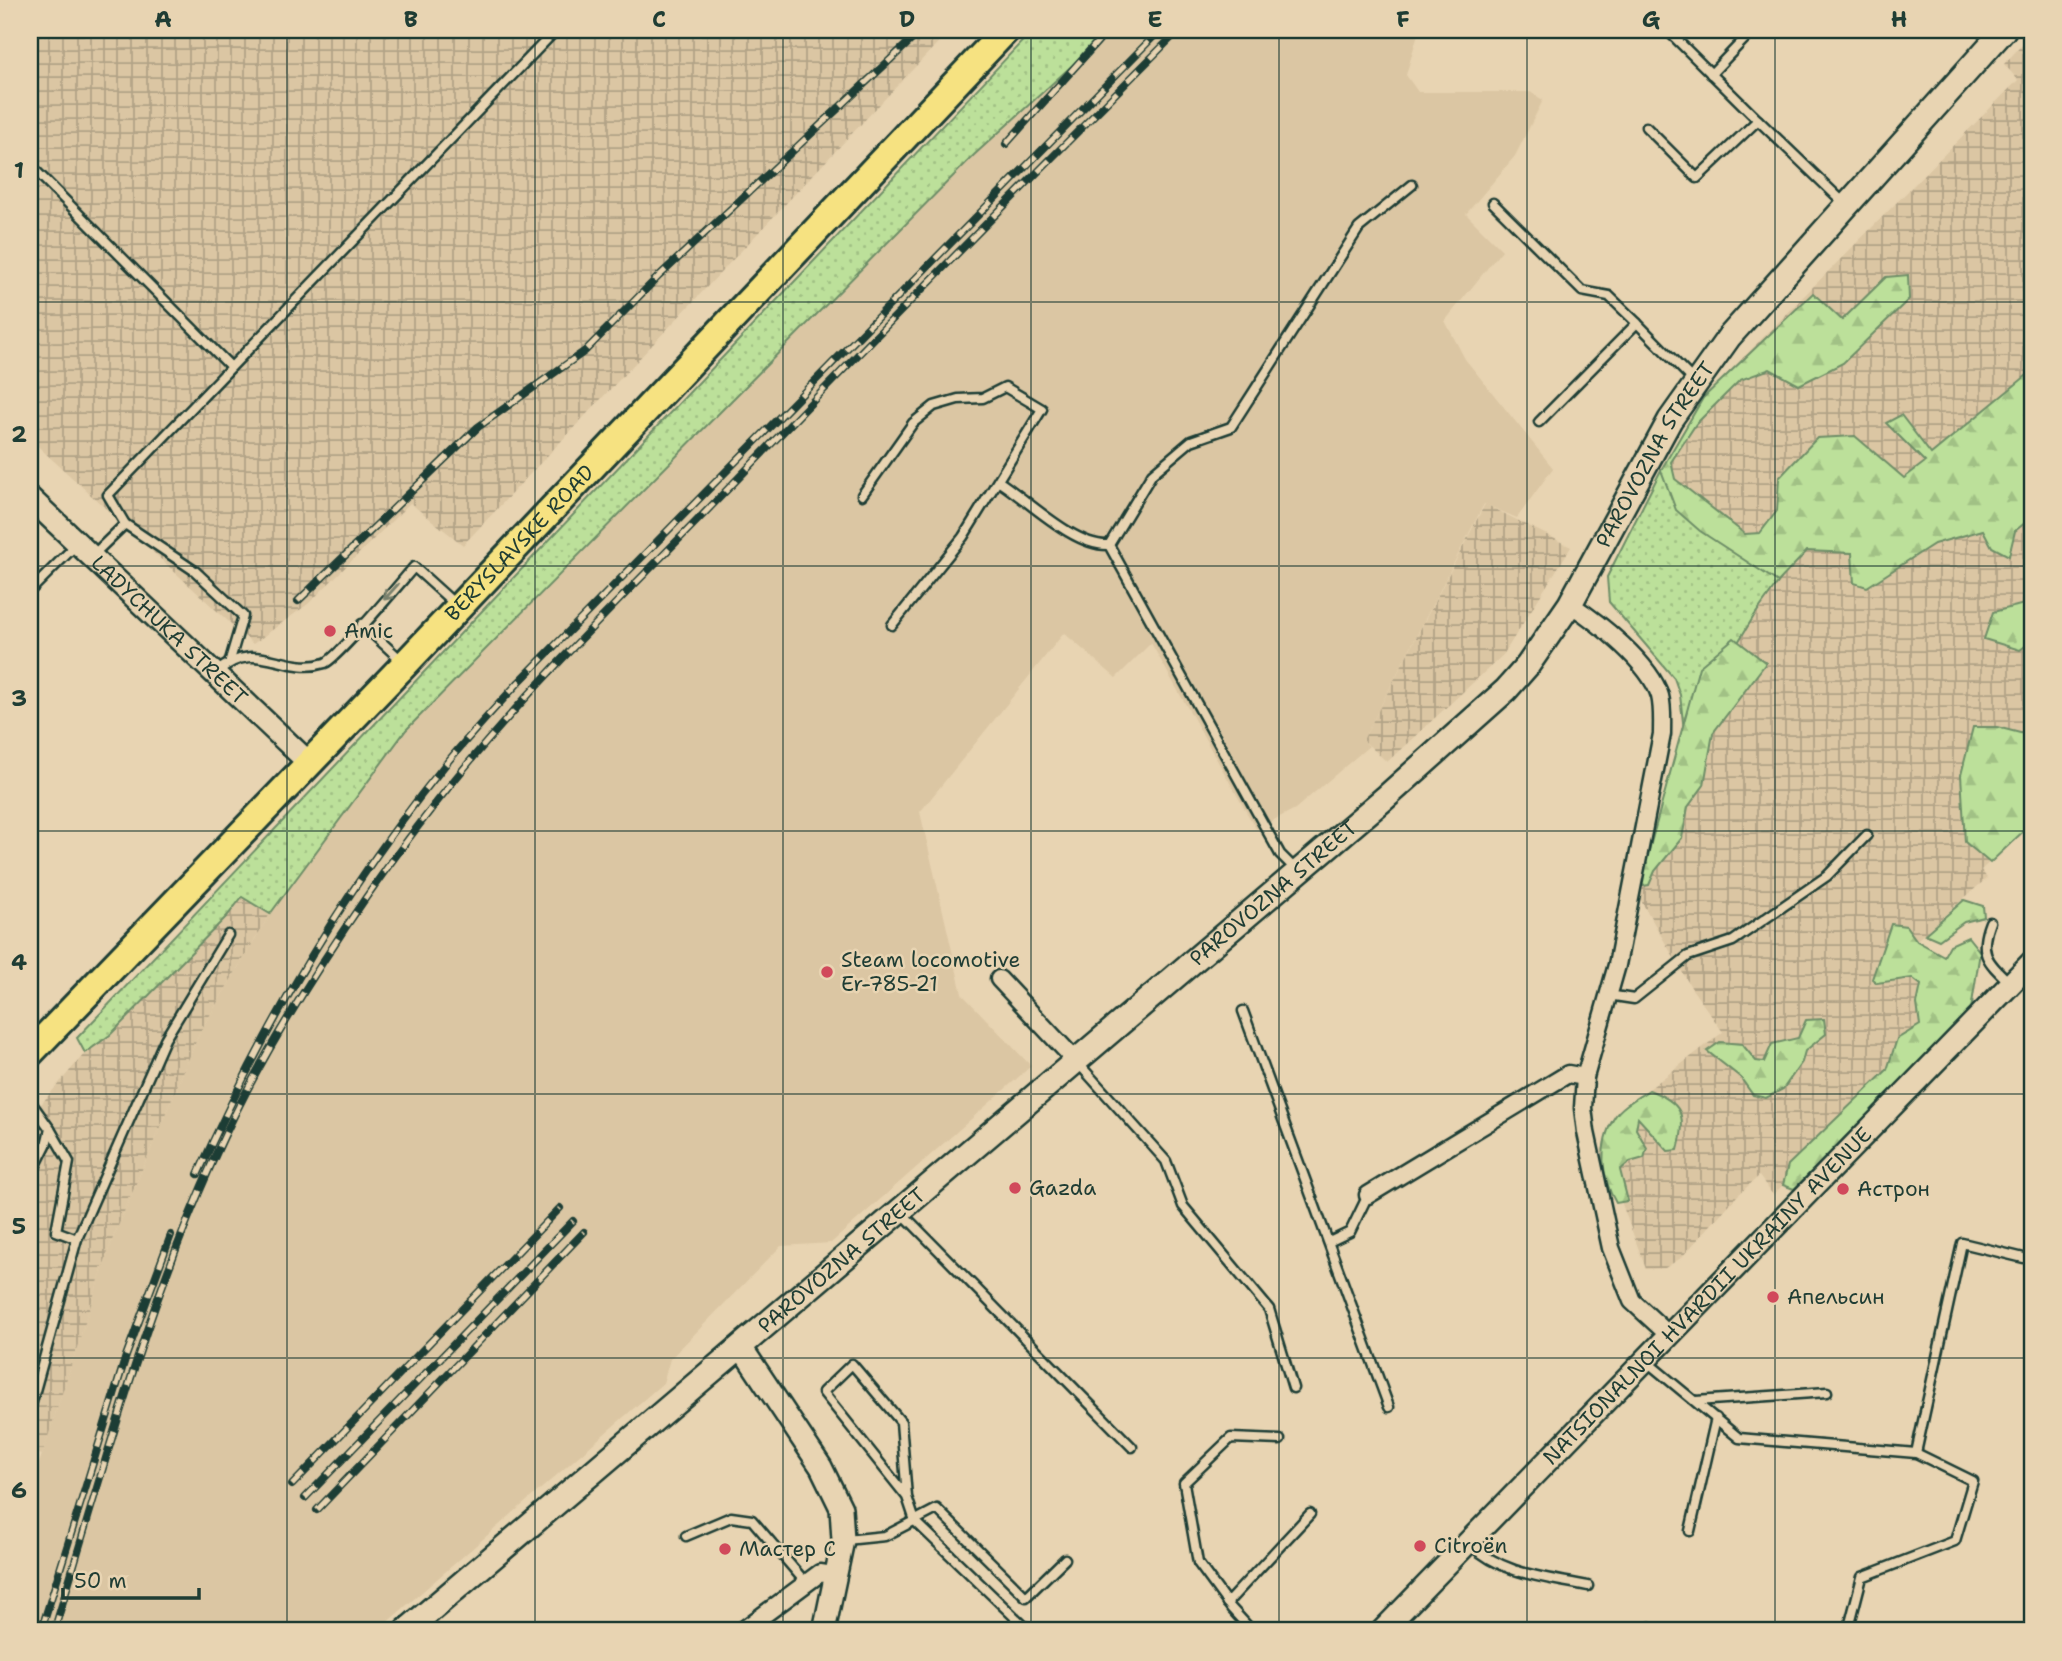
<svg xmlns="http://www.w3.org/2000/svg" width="2062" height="1661" viewBox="0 0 2062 1661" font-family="'Shantell Sans',sans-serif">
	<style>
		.built { fill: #dbc6a3 }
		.industrial { fill: url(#industrial-grid) }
		.grass { fill: url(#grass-dots); stroke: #6e8e67; stroke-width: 2 }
		.forest { fill: url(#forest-firs); stroke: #6e8e67; stroke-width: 2 }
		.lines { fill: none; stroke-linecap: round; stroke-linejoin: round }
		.service-casing { stroke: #1f3d34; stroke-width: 13 }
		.minor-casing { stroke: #1f3d34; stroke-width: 21 }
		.tertiary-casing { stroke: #1f3d34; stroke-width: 26 }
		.secondary-casing { stroke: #1f3d34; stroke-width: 28 }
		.primary-casing { stroke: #1f3d34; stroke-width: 32 }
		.service { stroke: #e8d4b2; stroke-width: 8 }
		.minor { stroke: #e8d4b2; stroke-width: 16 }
		.tertiary { stroke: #e8d4b2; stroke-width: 21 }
		.secondary { stroke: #e8d4b2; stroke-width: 23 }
		.primary { stroke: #f6e281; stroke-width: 26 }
		.rail-casing { stroke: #1f3d34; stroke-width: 8 }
		.rail { stroke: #e8d4b2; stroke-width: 5; stroke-dasharray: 16; stroke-linecap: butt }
		.oneway { stroke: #79816d }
		.grid { fill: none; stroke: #1f3d34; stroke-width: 2; stroke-opacity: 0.55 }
		.poi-dot { fill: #d1495b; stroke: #e8d4b2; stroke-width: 2.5 }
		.labels { text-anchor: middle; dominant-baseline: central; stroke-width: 5; stroke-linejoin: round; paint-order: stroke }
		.street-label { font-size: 21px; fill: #1f3d34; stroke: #e8d4b2 }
		.poi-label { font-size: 21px; fill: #1f3d34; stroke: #e8d4b2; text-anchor: start }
		.neatline { fill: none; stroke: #1f3d34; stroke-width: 2.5 }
		.grid-label { font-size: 23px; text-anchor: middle; font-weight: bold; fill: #1f3d34 }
	</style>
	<defs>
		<pattern id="industrial-grid" width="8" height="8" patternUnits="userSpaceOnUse" patternTransform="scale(1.75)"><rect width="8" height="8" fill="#dbc6a3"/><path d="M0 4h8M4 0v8" fill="none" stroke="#b1a286"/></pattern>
		<pattern id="grass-dots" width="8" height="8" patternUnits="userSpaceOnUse" patternTransform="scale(1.75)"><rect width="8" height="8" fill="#bce09a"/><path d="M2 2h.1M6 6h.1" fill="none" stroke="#a1c185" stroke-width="1.8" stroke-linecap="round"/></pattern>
		<pattern id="forest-firs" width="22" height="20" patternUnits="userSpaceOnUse" patternTransform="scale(1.75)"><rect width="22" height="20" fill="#bce09a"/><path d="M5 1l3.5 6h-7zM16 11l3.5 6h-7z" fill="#a1c185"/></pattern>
	</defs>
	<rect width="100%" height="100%" fill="#e8d4b2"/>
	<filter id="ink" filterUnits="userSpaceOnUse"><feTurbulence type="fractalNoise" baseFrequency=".0143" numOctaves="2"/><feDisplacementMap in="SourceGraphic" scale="14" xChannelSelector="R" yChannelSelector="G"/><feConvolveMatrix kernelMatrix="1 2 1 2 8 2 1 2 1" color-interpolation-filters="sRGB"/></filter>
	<g filter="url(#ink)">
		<path class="built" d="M 1111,30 L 1419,30 L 1406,75 L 1418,92 L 1530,92 L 1543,100 L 1515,156 L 1466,214 L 1502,250 L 1445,321 L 1465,359 L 1553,468 L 1517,518 L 1484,504 L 1363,740 L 1369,746 L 1295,809 L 1256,829 L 1151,643 L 1116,678 L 1064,633 L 920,812 L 962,994 L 1031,1066 L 831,1243 L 781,1246 L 670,1359 L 663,1383 L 377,1631 L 30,1631 L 30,1491 L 111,1243 L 200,1032 L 270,914 L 406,730 L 974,155 Z"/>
		<g class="industrial">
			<path d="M 30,30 L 950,30 L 463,545 L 410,503 L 308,604 L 253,644 L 30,439 Z"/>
			<path d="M 2032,34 L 2032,823 L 1981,870 L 1987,878 L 1893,961 L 1952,1013 L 1773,1195 L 1759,1176 L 1737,1196 L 1681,1258 L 1665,1268 L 1646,1269 L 1602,1150 L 1614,1116 L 1723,1032 L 1692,989 L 1640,899 L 1684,731 L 1754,616 L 1787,570 L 1679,499 L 1661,470 L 1703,398 L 2018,80 L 2004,64 Z"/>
			<path d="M 1485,504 L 1571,547 L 1503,655 L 1387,762 L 1363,740 Z"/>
			<path d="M 242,897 L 270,914 L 200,1032 L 111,1243 L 42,1455 L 30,1451 L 30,1117 L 85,1053 L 110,1035 L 228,915 Z"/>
		</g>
		<g class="grass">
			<path d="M 1033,30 L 1111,30 L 974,155 L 406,730 L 270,914 L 242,897 L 228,915 L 110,1035 L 85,1053 L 77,1038 Z"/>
			<path d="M 1661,470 L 1679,499 L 1787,570 L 1754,616 L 1684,731 L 1680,695 L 1674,678 L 1609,602 L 1607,577 Z"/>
		</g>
		<g class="forest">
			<path d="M 1908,275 L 1909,299 L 1843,363 L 1799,385 L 1770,369 L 1740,380 L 1696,424 L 1671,462 L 1675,479 L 1745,534 L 1760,533 L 1777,511 L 1779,478 L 1817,438 L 1855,436 L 1904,478 L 1925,462 L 1886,423 L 1901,415 L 1931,454 L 2032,371 L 2032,517 L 2015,531 L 2009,556 L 1992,547 L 1983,530 L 1934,544 L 1867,587 L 1854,583 L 1852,553 L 1807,551 L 1778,582 L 1700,531 L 1676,510 L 1661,470 L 1703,398 L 1813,293 L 1842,320 L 1886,277 Z"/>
			<path d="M 2032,602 L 2032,641 L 2020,650 L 1984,639 L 1993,612 Z"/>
			<path d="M 1734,638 L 1766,663 L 1713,733 L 1704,785 L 1688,807 L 1682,838 L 1655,871 L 1649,885 L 1643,886 L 1642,876 L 1699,667 Z"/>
			<path d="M 1973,727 L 1997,727 L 2032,736 L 2032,823 L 1990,863 L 1965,842 L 1961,775 Z"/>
			<path d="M 1964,900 L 1983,906 L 1984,917 L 1964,922 L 1939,940 L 1925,934 Z"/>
			<path d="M 1891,924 L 1906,926 L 1917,941 L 1944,956 L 1950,945 L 1968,937 L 1980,952 L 1971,1010 L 1794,1189 L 1783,1185 L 1788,1165 L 1887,1070 L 1897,1039 L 1920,1025 L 1917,1004 L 1921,985 L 1912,978 L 1877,983 L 1872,979 Z"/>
			<path d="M 1824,1019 L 1826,1034 L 1805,1051 L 1802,1062 L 1783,1089 L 1766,1098 L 1753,1095 L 1740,1077 L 1707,1051 L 1720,1042 L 1742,1044 L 1756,1061 L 1764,1062 L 1772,1044 L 1798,1038 L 1806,1020 Z"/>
			<path d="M 1649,1090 C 1683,1103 1687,1115 1678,1150 L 1668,1151 L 1638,1118 L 1636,1129 L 1647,1148 L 1644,1158 L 1630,1162 L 1620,1170 L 1628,1201 L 1616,1203 C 1601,1178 1598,1143 1614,1118 C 1620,1107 1638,1097 1649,1090 Z"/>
		</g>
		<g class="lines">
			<g class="service-casing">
				<g id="service">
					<path d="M 1667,30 L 1758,120"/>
					<path d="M 1711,74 L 1753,30"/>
					<path d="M 1646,127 L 1697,178 L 1758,120 L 1844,203"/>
					<path d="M 30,165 L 231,367"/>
					<path d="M 1493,203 L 1582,291 L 1609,296 L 1637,323"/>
					<path d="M 1539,422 L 1637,323 L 1694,381"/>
					<path d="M 998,481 C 1028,500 1074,547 1109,545 L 1280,854 L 1296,870"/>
					<path d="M 862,495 L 913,423 L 934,406 L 958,399 L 983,398 L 1005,387 L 1042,409 L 963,537 L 892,625"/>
					<path d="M 125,524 L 108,495 L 556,30"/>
					<path d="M 1109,545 L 1152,474 L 1191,441 L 1231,427 L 1359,228 L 1412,185"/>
					<path d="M 92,556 L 125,524 L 195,571 L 243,616 L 230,660"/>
					<path d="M 30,591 L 77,544"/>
					<path d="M 362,624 L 401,660"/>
					<path d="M 217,672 C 256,637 284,676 325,663 C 338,658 400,583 414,567 L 456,605"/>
					<path d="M 1990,922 C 1978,953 1987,961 2009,982"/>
					<path d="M 1608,995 L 1634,999 L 1688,956 L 1733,941 L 1827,876 L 1867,835"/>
					<path d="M 1243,1011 L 1389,1407"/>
					<path d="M 1078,1063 L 1166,1161 L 1183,1206 L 1269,1309 L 1293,1388"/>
					<path d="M 30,1101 L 50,1129 L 46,1145 L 30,1177"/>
					<path d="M 50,1129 L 69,1162 L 56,1231 L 77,1239"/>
					<path d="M 901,1212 L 1132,1447"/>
					<path d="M 1329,1242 L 1350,1232 L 1368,1195"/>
					<path d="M 1646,1361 L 1739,1438 L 1916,1453 L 1973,1481 L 1955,1541 L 1862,1577 L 1848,1631"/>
					<path d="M 1696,1401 L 1827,1392"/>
					<path d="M 30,1409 L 77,1239 L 165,1039 L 228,935"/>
					<path d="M 1916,1453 L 1962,1243 L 2032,1260"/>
					<path d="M 907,1497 L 823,1392 L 852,1364 L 901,1422 L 907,1497 L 915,1521 L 1025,1627 L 1024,1631"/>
					<path d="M 1690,1531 L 1716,1418"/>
					<path d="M 686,1536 L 731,1517 L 752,1520 L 806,1583"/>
					<path d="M 846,1540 L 885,1536 L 937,1509 L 1026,1597 L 1065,1559"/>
					<path d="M 1470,1544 C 1503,1575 1545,1577 1588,1586"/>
					<path d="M 1227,1603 L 1310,1514"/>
					<path d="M 1252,1631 L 1231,1608 L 1198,1563 L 1184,1483 L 1231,1438 L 1280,1440"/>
					<path d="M 1649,1631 L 1650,1627"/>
				</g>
			</g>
			<g class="minor-casing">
				<g id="minor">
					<path d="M 1570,604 C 1598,622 1650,663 1660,696 C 1663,708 1662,722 1662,734 L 1617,965 L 1585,1077 L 1583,1108 L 1586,1132 L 1611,1248 L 1632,1301 L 1670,1336"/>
					<path d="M 999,979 L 1075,1060"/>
					<path d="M 1368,1195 L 1568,1074 L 1585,1077"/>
					<path d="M 742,1631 L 820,1573 L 833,1575"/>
				</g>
			</g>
			<g class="tertiary-casing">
				<g id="tertiary">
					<path id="s1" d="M 30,498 L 309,763"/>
					<path d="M 741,1347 L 821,1467 L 841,1508 L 843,1540 L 824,1631"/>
					<path id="s2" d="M 1382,1631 L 2032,962"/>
				</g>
			</g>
			<g class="secondary-casing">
				<g id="secondary">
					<path id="s3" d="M 406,1631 L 1385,798 L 1506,690 L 1528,665 L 1570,604 L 1670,420 L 1729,337 L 2004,30"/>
				</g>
			</g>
			<g class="primary-casing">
				<g id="primary">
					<path id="s4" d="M 30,1053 L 405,664 L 1006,30"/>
				</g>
			</g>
			<use href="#service" class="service"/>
			<use href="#minor" class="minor"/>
			<use href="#tertiary" class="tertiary"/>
			<use href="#secondary" class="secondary"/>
			<use href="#primary" class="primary"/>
			<g class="rail-casing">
				<g id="rail">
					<path d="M 1006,144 L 1108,30"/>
					<path d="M 298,601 L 478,427 L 585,351 L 659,276 L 922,30"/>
					<path d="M 198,1174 C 263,1029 344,889 445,765 C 468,737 494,709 519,682 L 1160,30"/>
					<path d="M 292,1485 L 560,1208"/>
					<path d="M 305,1498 L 573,1221"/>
					<path d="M 317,1510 L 584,1232"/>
					<path d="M 41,1631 L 126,1356 L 171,1235"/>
					<path d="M 54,1631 C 114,1435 166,1230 269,1050 C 324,955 386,864 456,778 C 538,678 633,587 723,494 C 873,338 1026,183 1179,30"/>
				</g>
			</g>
			<use href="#rail" class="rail"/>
		</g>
		<defs><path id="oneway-shaft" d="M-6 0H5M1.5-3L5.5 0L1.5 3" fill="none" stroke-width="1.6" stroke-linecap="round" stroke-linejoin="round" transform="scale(1.75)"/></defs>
		<use class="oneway" href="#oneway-shaft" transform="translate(391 592) rotate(132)"/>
	</g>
	<path class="grid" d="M 287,30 L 287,1631M 535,30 L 535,1631M 783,30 L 783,1631M 1031,30 L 1031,1631M 1279,30 L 1279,1631M 1527,30 L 1527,1631M 1775,30 L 1775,1631M 30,302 L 2032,302M 30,566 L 2032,566M 30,831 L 2032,831M 30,1094 L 2032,1094M 30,1358 L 2032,1358"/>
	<g class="poi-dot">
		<circle cx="330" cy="631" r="7"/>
		<circle cx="827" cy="972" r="7"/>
		<circle cx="1015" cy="1188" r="7"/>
		<circle cx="1843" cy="1189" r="7"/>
		<circle cx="1773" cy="1297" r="7"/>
		<circle cx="1420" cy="1546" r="7"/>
		<circle cx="725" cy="1549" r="7"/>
	</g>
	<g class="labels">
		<g class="street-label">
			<text stroke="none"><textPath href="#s3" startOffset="1727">PAROVOZNA STREET</textPath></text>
			<text stroke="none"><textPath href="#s4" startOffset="707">BERYSLAVSKE ROAD</textPath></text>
			<text stroke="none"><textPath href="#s1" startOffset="192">LADYCHUKA STREET</textPath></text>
			<text stroke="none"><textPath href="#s3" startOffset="1139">PAROVOZNA STREET</textPath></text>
			<text stroke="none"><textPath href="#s3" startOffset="572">PAROVOZNA STREET</textPath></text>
			<text stroke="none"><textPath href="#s2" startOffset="467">NATSIONALNOI HVARDII UKRAINY AVENUE</textPath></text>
		</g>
		<g class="poi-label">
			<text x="344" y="631">Amic</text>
			<text x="841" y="960">Steam locomotive<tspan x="841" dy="24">Er-785-21</tspan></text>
			<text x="1029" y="1188">Gazda</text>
			<text x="1857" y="1189">Астрон</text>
			<text x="1787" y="1297">Апельсин</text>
			<text x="1434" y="1546">Citroën</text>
			<text x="739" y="1549">Мастер С</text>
		</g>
	</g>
	<rect width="2062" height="1661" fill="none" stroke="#e8d4b2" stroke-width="77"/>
	<path d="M63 1588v10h136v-10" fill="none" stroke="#1f3d34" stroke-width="3.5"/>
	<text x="74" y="1588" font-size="21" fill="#1f3d34" stroke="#e8d4b2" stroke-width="5" paint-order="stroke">50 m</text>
	<rect x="38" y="38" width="1986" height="1584" class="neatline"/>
	<g class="grid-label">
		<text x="163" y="27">A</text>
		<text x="411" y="27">B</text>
		<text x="659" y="27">C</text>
		<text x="907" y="27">D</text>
		<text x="1155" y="27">E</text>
		<text x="1403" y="27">F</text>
		<text x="1651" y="27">G</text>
		<text x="1899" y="27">H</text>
		<text x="19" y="178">1</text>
		<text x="19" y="442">2</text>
		<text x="19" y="706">3</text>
		<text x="19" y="970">4</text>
		<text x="19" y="1234">5</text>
		<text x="19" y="1498">6</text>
	</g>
</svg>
